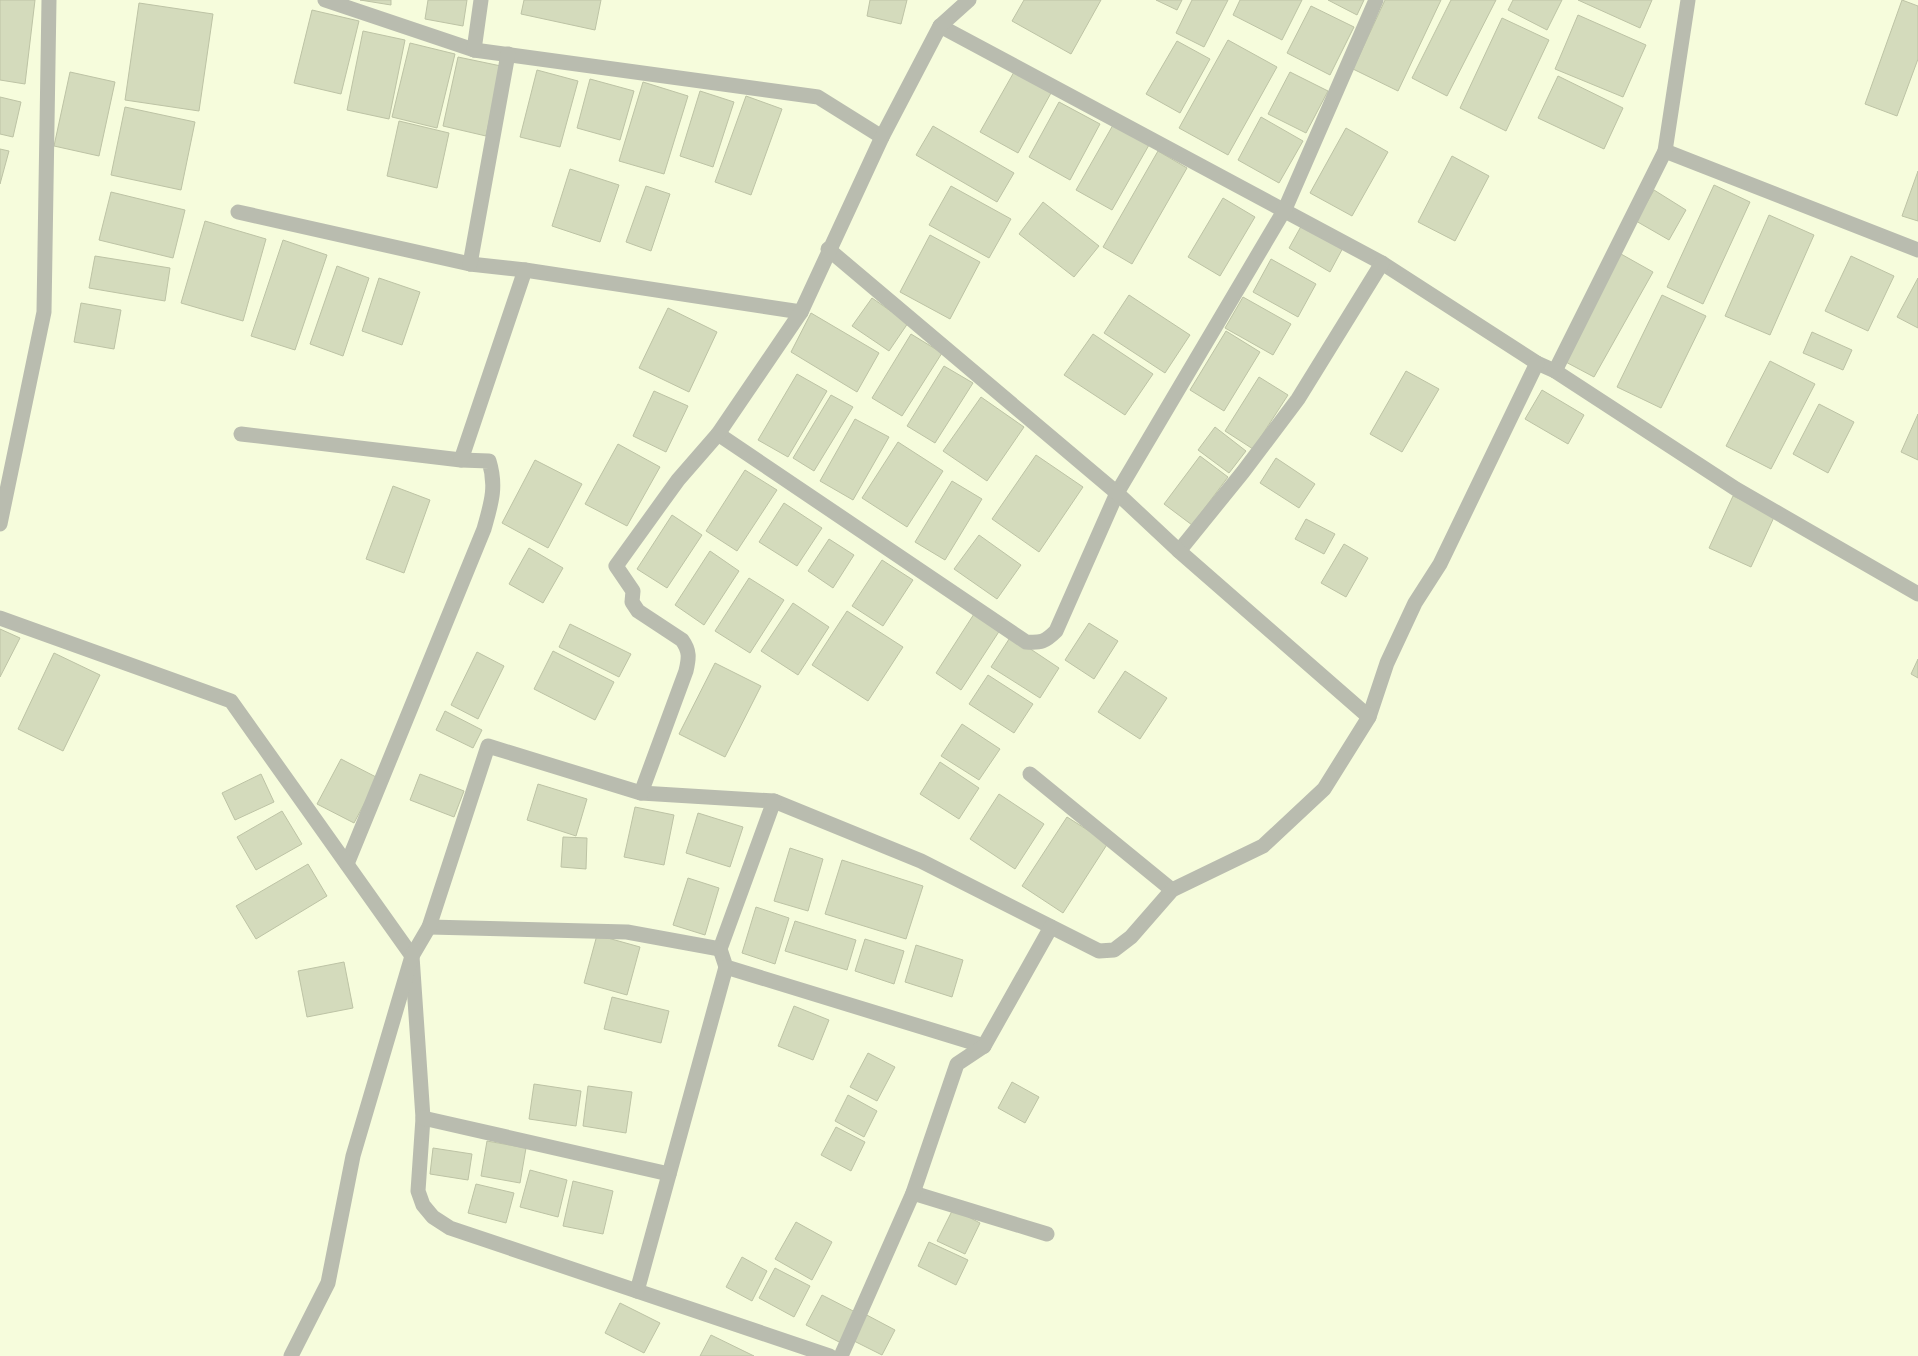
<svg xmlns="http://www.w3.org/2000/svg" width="1918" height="1356" viewBox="0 0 1918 1356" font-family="'Golos Text',sans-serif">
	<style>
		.building { fill: #d4dbbc; stroke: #bdc3a5 }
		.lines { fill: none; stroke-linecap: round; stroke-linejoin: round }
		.street { stroke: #b9bcaf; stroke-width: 15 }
	</style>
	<rect width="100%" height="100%" fill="#f6fcdc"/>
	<g class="building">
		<path d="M 0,0 L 35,0 L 25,84 L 0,80 Z"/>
		<path d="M 360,0 L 391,0 L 391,5 Z"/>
		<path d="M 428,0 L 467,0 L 463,26 L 425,19 Z"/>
		<path d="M 524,0 L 601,0 L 595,30 L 521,14 Z"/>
		<path d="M 870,0 L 907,0 L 901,24 L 867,16 Z"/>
		<path d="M 1024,0 L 1101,0 L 1071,54 L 1012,21 Z"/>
		<path d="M 1156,0 L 1182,0 L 1177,10 Z"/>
		<path d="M 1192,0 L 1228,0 L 1204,47 L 1176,33 Z"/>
		<path d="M 1240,0 L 1302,0 L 1282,40 L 1233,15 Z"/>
		<path d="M 1328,0 L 1364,0 L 1357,15 Z"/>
		<path d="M 1385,0 L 1441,0 L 1398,91 L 1353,69 Z"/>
		<path d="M 1451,0 L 1496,0 L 1447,96 L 1412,78 Z"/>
		<path d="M 1513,0 L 1562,0 L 1547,30 L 1508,10 Z"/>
		<path d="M 1578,0 L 1652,0 L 1640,28 Z"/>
		<path d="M 1902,0 L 1918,6 L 1918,59 L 1897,116 L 1865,104 Z"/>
		<path d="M 139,3 L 213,14 L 199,111 L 125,100 Z"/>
		<path d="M 1311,6 L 1354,27 L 1330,75 L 1287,53 Z"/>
		<path d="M 312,10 L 359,21 L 341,94 L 294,83 Z"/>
		<path d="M 1578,15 L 1646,45 L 1623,97 L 1555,69 Z"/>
		<path d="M 1502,18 L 1549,40 L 1506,131 L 1460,108 Z"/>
		<path d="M 363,31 L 405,40 L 389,119 L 347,110 Z"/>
		<path d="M 1228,40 L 1277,67 L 1228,155 L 1179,128 Z"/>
		<path d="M 1177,41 L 1210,59 L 1180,113 L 1146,94 Z"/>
		<path d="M 410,43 L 455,54 L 437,128 L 392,117 Z"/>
		<path d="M 458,57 L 501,66 L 486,136 L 443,126 Z"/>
		<path d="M 537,70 L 578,81 L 560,147 L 520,137 Z"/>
		<path d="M 70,72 L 115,82 L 99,156 L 54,146 Z"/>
		<path d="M 1014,72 L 1051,93 L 1018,153 L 980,132 Z"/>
		<path d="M 1290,72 L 1328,91 L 1306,133 L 1268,114 Z"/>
		<path d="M 1558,76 L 1623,108 L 1604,149 L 1538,118 Z"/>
		<path d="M 590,79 L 634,91 L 620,140 L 577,128 Z"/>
		<path d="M 643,82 L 688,96 L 664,174 L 619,161 Z"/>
		<path d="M 700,91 L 734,102 L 713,167 L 680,156 Z"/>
		<path d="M 746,96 L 782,109 L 751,195 L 715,182 Z"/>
		<path d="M 0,97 L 21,102 L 13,137 L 0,134 Z"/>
		<path d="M 1059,102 L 1100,124 L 1070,180 L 1029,157 Z"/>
		<path d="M 125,107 L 195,122 L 181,190 L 111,175 Z"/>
		<path d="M 1261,117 L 1303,141 L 1279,183 L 1238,160 Z"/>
		<path d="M 399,121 L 449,133 L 437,188 L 387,176 Z"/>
		<path d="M 1113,125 L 1149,145 L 1112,210 L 1076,190 Z"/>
		<path d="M 933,126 L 1014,173 L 997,202 L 916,155 Z"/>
		<path d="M 1346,128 L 1388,152 L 1352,216 L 1310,193 Z"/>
		<path d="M 0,149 L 9,151 L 0,184 Z"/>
		<path d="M 1158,151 L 1187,168 L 1132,264 L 1103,247 Z"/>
		<path d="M 1452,156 L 1489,176 L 1455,241 L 1418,222 Z"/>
		<path d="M 570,169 L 619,185 L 600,242 L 552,226 Z"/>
		<path d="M 1918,171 L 1918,221 L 1902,216 Z"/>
		<path d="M 1714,185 L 1750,202 L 1703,304 L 1667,287 Z"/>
		<path d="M 646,186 L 670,194 L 651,251 L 626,242 Z"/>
		<path d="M 951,186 L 1011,219 L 989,258 L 929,225 Z"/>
		<path d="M 1654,190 L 1686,210 L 1669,240 L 1636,221 Z"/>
		<path d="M 111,192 L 185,210 L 173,258 L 99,240 Z"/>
		<path d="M 1223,198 L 1255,217 L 1220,276 L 1188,257 Z"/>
		<path d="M 1043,202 L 1099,246 L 1074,277 L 1019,234 Z"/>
		<path d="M 1769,215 L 1814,235 L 1770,335 L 1725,316 Z"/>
		<path d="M 205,221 L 266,239 L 243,321 L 181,303 Z"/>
		<path d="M 1304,221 L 1345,244 L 1330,272 L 1289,248 Z"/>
		<path d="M 930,235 L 980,262 L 950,319 L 900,292 Z"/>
		<path d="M 283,240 L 327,255 L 295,350 L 251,336 Z"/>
		<path d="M 1621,254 L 1653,272 L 1594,377 L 1562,360 Z"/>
		<path d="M 95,256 L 170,268 L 165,301 L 89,288 Z"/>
		<path d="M 1851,256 L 1894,276 L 1868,331 L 1825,311 Z"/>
		<path d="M 1271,259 L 1316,284 L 1298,317 L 1253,292 Z"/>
		<path d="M 337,266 L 369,278 L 343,356 L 310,344 Z"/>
		<path d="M 379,278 L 420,292 L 402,345 L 362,331 Z"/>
		<path d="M 1918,278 L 1918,328 L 1897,317 Z"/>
		<path d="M 1129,295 L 1190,335 L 1165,373 L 1104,333 Z"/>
		<path d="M 1662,295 L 1706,316 L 1661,408 L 1617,387 Z"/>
		<path d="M 1243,297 L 1291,324 L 1273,355 L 1225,328 Z"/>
		<path d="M 872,298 L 908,323 L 889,351 L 852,326 Z"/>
		<path d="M 81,303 L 121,310 L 114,349 L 74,342 Z"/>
		<path d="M 668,308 L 717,332 L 689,392 L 639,368 Z"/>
		<path d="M 811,313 L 879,353 L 857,392 L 791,352 Z"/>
		<path d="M 1226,331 L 1260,352 L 1224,411 L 1190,390 Z"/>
		<path d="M 1812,332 L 1852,350 L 1843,370 L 1803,353 Z"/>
		<path d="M 911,334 L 942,353 L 902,416 L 872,398 Z"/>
		<path d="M 1093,334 L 1153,374 L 1125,415 L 1064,375 Z"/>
		<path d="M 1770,361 L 1815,384 L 1771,469 L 1726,446 Z"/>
		<path d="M 944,366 L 973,383 L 935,443 L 907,426 Z"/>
		<path d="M 1406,371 L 1439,389 L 1402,452 L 1370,434 Z"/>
		<path d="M 797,374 L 827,391 L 788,457 L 758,440 Z"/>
		<path d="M 1259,377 L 1288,395 L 1253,449 L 1225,431 Z"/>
		<path d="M 1542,390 L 1584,415 L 1568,444 L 1525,419 Z"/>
		<path d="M 654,391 L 688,406 L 666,452 L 633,436 Z"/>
		<path d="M 831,395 L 853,407 L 814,471 L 793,458 Z"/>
		<path d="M 981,397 L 1024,427 L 987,481 L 943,451 Z"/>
		<path d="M 1819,404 L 1854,422 L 1828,473 L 1793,454 Z"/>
		<path d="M 1918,414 L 1918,460 L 1901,452 Z"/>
		<path d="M 855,419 L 889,437 L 853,500 L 820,481 Z"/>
		<path d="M 1215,427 L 1246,451 L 1229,473 L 1198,450 Z"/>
		<path d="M 898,442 L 943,471 L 907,527 L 862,498 Z"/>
		<path d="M 618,444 L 660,467 L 627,526 L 585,504 Z"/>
		<path d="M 1036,455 L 1083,487 L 1039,552 L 992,519 Z"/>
		<path d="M 1200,456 L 1228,477 L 1192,525 L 1164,504 Z"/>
		<path d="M 1276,458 L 1315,484 L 1299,508 L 1260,483 Z"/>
		<path d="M 535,460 L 582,484 L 548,548 L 502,523 Z"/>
		<path d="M 745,470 L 777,490 L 737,551 L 706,531 Z"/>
		<path d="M 952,481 L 982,499 L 945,560 L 915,542 Z"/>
		<path d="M 393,486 L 430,500 L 404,573 L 366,559 Z"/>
		<path d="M 1733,496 L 1775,515 L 1751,567 L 1709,548 Z"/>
		<path d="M 784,503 L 822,528 L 797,566 L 759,542 Z"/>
		<path d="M 672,515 L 702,535 L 667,588 L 637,569 Z"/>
		<path d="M 1306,519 L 1335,534 L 1324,554 L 1295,539 Z"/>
		<path d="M 979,535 L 1021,565 L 997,599 L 954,569 Z"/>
		<path d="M 829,539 L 854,555 L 833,588 L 808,571 Z"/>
		<path d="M 1344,544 L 1368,558 L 1346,597 L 1321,583 Z"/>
		<path d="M 529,548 L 563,568 L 543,603 L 509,584 Z"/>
		<path d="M 710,551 L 739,571 L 704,625 L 675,605 Z"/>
		<path d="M 882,560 L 913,580 L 883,626 L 852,606 Z"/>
		<path d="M 749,578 L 784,600 L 750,653 L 715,631 Z"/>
		<path d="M 793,603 L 829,627 L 798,675 L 761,651 Z"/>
		<path d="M 847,611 L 903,647 L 868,701 L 812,665 Z"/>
		<path d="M 974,614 L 1000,630 L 961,690 L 936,673 Z"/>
		<path d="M 1089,623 L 1118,641 L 1094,679 L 1065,660 Z"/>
		<path d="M 570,624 L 631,654 L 619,677 L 559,647 Z"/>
		<path d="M 0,629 L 20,638 L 0,677 Z"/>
		<path d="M 1011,636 L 1059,668 L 1040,698 L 991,667 Z"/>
		<path d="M 553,651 L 614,682 L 595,720 L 534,689 Z"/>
		<path d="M 477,652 L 504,666 L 478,719 L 451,705 Z"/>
		<path d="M 54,653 L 100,675 L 63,751 L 18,729 Z"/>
		<path d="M 1918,659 L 1918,678 L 1911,674 Z"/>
		<path d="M 715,663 L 761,686 L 725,757 L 679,734 Z"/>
		<path d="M 1125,671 L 1167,698 L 1140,739 L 1098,712 Z"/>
		<path d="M 988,675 L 1033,704 L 1014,733 L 969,704 Z"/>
		<path d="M 445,711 L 482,730 L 473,748 L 436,730 Z"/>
		<path d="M 962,724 L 1000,749 L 979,780 L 941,756 Z"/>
		<path d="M 341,759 L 378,778 L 354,823 L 317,804 Z"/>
		<path d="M 940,762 L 979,788 L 959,819 L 920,794 Z"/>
		<path d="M 261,774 L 274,802 L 235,820 L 222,793 Z"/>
		<path d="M 420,774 L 464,791 L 454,817 L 410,800 Z"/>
		<path d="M 538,784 L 587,799 L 576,836 L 527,820 Z"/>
		<path d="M 999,794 L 1044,824 L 1015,869 L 970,839 Z"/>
		<path d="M 635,807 L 674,815 L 664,865 L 624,857 Z"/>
		<path d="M 282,811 L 302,844 L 256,870 L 237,837 Z"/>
		<path d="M 698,813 L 743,827 L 730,867 L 686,853 Z"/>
		<path d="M 1067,817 L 1108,843 L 1063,913 L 1022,886 Z"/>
		<path d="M 563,837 L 587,838 L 586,869 L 561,867 Z"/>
		<path d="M 790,848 L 823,859 L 808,911 L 774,901 Z"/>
		<path d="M 842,860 L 923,886 L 906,939 L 825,914 Z"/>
		<path d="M 308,864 L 327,896 L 256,939 L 236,906 Z"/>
		<path d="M 688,878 L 719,888 L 705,935 L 673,925 Z"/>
		<path d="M 756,907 L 789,918 L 775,964 L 742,953 Z"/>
		<path d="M 795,921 L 856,940 L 847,970 L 785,951 Z"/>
		<path d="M 597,935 L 640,947 L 627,995 L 584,983 Z"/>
		<path d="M 865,939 L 904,951 L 894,984 L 855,971 Z"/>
		<path d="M 916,945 L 963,960 L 952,997 L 905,982 Z"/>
		<path d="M 344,962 L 353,1008 L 307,1017 L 298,971 Z"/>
		<path d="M 612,997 L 669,1011 L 661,1043 L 604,1029 Z"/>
		<path d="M 794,1006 L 829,1020 L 813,1060 L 778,1046 Z"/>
		<path d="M 868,1053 L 895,1067 L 877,1101 L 850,1087 Z"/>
		<path d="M 1012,1082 L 1039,1097 L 1025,1123 L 998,1108 Z"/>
		<path d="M 534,1084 L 581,1091 L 576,1126 L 529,1119 Z"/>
		<path d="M 588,1086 L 632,1092 L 626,1133 L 583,1126 Z"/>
		<path d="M 848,1095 L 877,1111 L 864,1137 L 835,1121 Z"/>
		<path d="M 836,1127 L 865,1142 L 851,1171 L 821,1155 Z"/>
		<path d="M 487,1141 L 526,1148 L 520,1183 L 481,1176 Z"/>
		<path d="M 433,1148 L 472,1154 L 468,1180 L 430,1174 Z"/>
		<path d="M 530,1170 L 567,1180 L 558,1217 L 520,1207 Z"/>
		<path d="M 573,1181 L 613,1191 L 603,1234 L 563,1226 Z"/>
		<path d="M 476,1184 L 514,1193 L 506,1223 L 468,1213 Z"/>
		<path d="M 953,1209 L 980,1223 L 965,1254 L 937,1241 Z"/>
		<path d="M 796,1222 L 832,1242 L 812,1280 L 775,1259 Z"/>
		<path d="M 929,1242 L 968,1260 L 956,1285 L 918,1266 Z"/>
		<path d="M 742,1257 L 767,1271 L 752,1301 L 726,1287 Z"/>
		<path d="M 775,1268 L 810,1286 L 794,1317 L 759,1298 Z"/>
		<path d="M 822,1295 L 859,1314 L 843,1344 L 806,1325 Z"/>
		<path d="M 620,1303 L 660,1323 L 644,1353 L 605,1333 Z"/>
		<path d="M 863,1313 L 895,1330 L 882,1355 L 850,1339 Z"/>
		<path d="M 711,1335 L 754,1356 L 700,1356 Z"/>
	</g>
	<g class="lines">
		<g class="street">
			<path d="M 325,0 L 474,50 L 818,97 L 882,137"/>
			<path d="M 940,26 L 1382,263 L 1537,363 L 1555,371 L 1736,489 L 1918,594"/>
			<path d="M 474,50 L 481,0"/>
			<path d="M 1665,151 L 1918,250"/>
			<path d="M 238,212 L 470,264 L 525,270"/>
			<path d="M 470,264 L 508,54"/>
			<path d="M 1555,371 L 1665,151 L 1688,0"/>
			<path d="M 241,434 L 461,460 L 489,461 C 497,487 491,504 484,529 L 347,864"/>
			<path d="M 718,434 L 1026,642 C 1041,643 1045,642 1056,631 L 1117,493 L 1285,209 L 1376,0"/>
			<path d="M 461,460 L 525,270 L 801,312"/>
			<path d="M 0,524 L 44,312 L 49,0"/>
			<path d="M 1179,551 L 1243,472 L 1298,399 L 1382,263"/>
			<path d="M 0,618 L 231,701 L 412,956 L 423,1118 L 418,1191 L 423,1205 L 433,1217 L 450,1228 L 830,1356"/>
			<path d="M 1369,717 L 1387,663 L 1415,603 L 1440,564 L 1537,363"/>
			<path d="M 1030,774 L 1172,890"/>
			<path d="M 641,793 L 774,801 L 921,861 L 1099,951 L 1114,950 L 1131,937 L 1172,890 L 1263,846 L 1324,789 L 1369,717 L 1179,551 L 1117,493 L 828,249"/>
			<path d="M 774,801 L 720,949 L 726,967 L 984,1046 L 1051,927"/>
			<path d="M 429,927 L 627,932 L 720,949"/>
			<path d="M 423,1118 L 669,1174"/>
			<path d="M 913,1193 L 1047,1234"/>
			<path d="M 637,1291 L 726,967"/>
			<path d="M 291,1356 L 328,1283 L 353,1156 L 412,956 L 429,927 L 488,746 L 641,793 L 686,671 C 689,658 690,651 682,640 L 638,611 L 632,602 L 633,591 L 616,566 L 678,480 L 718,434 L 801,312 L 882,137 L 940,26 L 969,0"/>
			<path d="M 841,1356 L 913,1193 L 957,1064 L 984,1046"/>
		</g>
	</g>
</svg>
